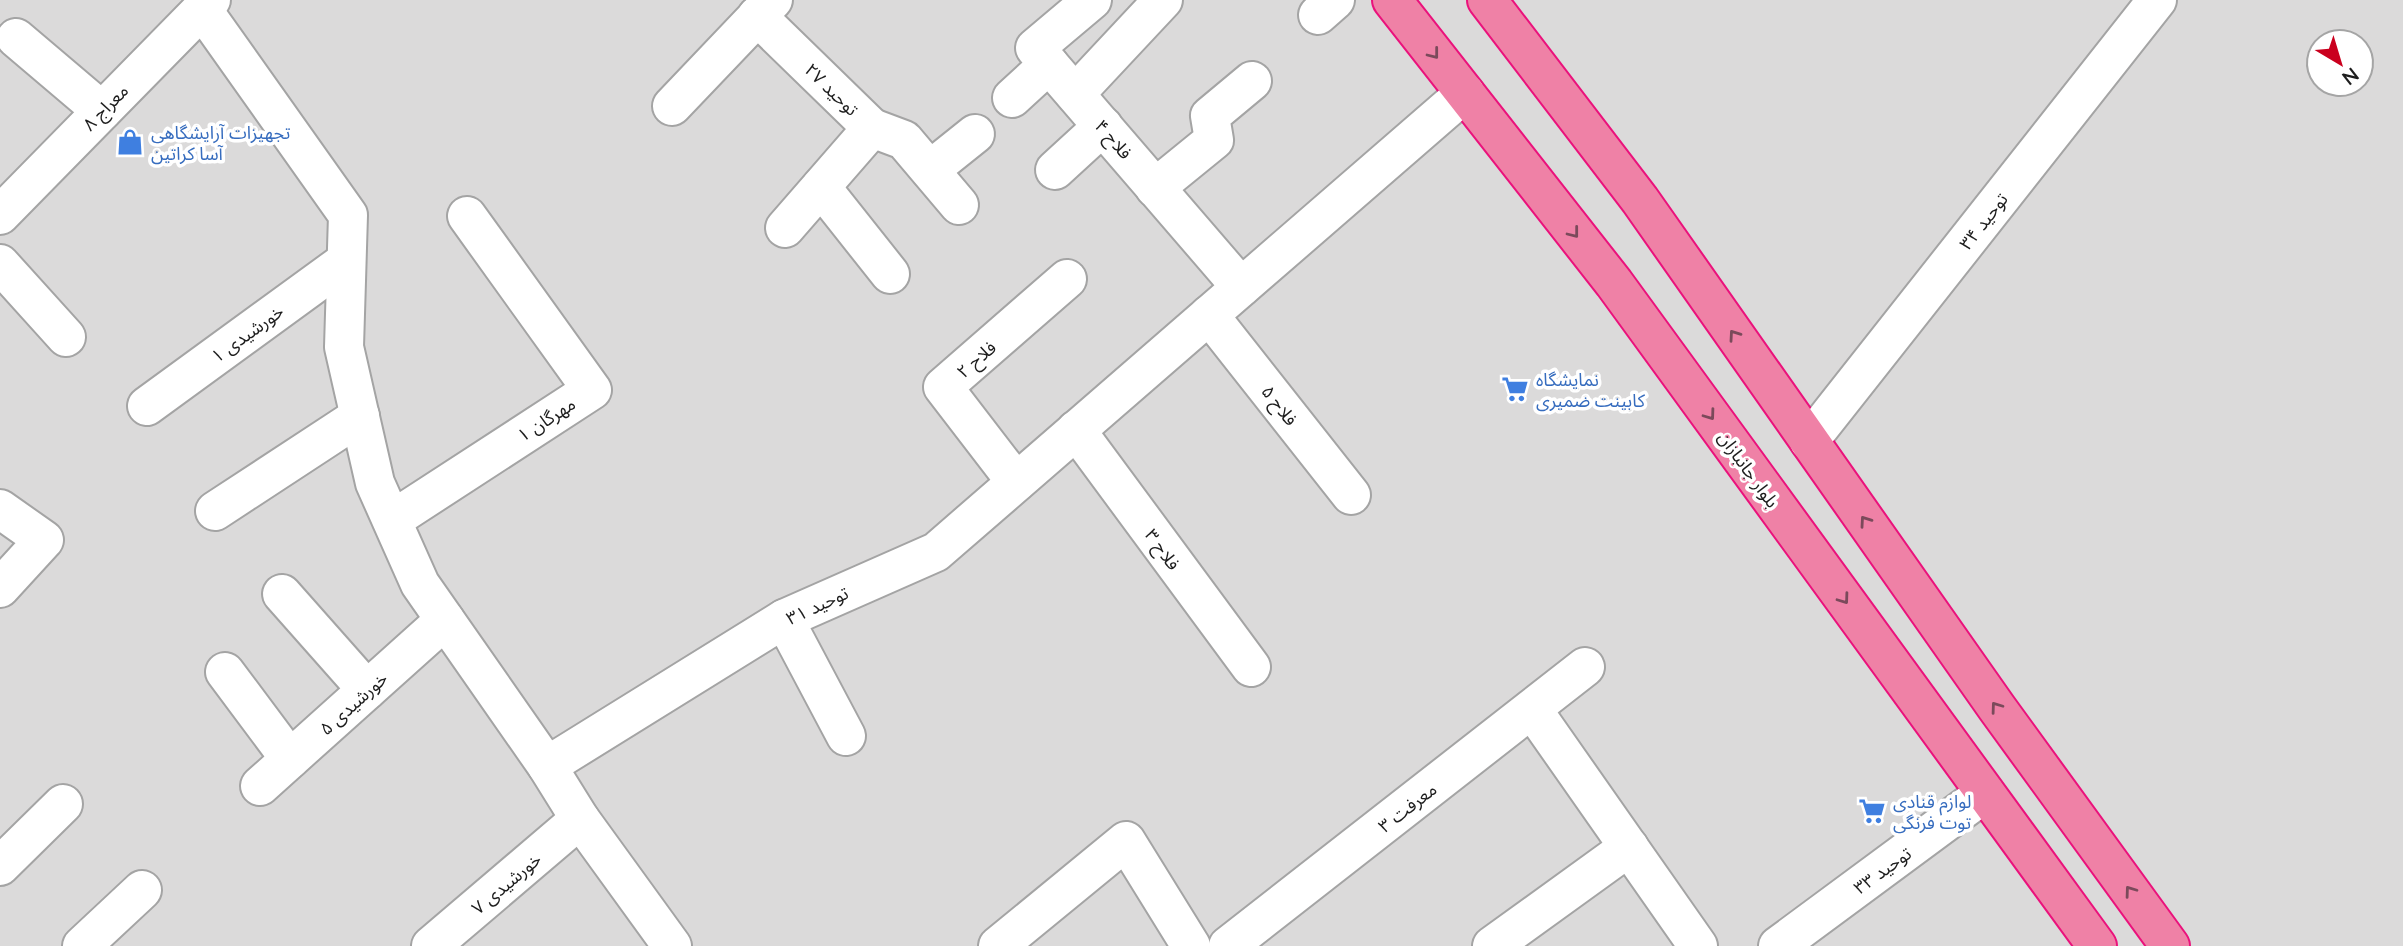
<svg xmlns="http://www.w3.org/2000/svg" width="2403" height="946" viewBox="0 0 2403 946" font-family="Lato,'Noto Sans Arabic',sans-serif">
	<style>
		.residential { fill: #dbdada; fill-rule: evenodd }
		.lines { fill: none; stroke-linecap: round; stroke-linejoin: round }
		.minor-casing { stroke: #a4a4a4; stroke-width: 42 }
		.highway-casing { stroke: #ea127c; stroke-width: 42 }
		.minor { stroke: #fff; stroke-width: 38 }
		.highway { stroke: #ef81a6; stroke-width: 38 }
		.oneway { stroke: #7b4a5b }
		.labels { text-anchor: middle; dominant-baseline: central; stroke-width: 7; stroke-linejoin: round; paint-order: stroke }
		.street-label { font-size: 18px; fill: #1d1d1d; stroke: #fff }
		.shop-label { font-size: 18px; fill: #366cbe; stroke: #fff; text-anchor: start }
	</style>
	<rect width="100%" height="100%" fill="#f0e9e2"/>
	<path class="residential" d="M 0,0 L 2403,0 L 2403,946 L 0,946 ZM 2319,42 L 2361,42 L 2361,84 L 2319,84 Z"/>
	<g class="lines">
		<g class="minor-casing">
			<g id="minor">
				<path d="M 1092,0 L 1035,48 L 1241,287"/>
				<path d="M 202,9 L 348,215 L 344,347 L 375,483 L 420,584 L 547,766 L 580,819 L 672,946"/>
				<path d="M 1318,15 L 1335,0"/>
				<path d="M 757,16 L 872,128 L 785,228"/>
				<path d="M 16,38 L 102,111"/>
				<path d="M 1075,94 L 1163,0"/>
				<path d="M 1012,98 L 1049,64"/>
				<path d="M 672,106 L 773,0"/>
				<path d="M 872,128 L 904,140 L 959,205"/>
				<path d="M 930,170 L 975,134"/>
				<path d="M 1055,170 L 1103,126"/>
				<path d="M 821,187 L 890,274"/>
				<path d="M 1155,188 L 1214,140 L 1210,116 L 1252,81"/>
				<path d="M 0,215 L 211,0"/>
				<path d="M 0,264 L 66,337"/>
				<path d="M 1209,315 L 1351,495"/>
				<path d="M 147,406 L 346,261"/>
				<path d="M 1076,430 L 1251,667"/>
				<path d="M 1809,441 L 2157,0"/>
				<path d="M 1016,482 L 943,387 L 1067,279"/>
				<path d="M 0,509 L 44,540 L 0,588"/>
				<path d="M 215,511 L 360,416"/>
				<path d="M 392,520 L 592,390 L 467,216"/>
				<path d="M 282,594 L 367,690"/>
				<path d="M 784,619 L 846,736"/>
				<path d="M 225,672 L 290,759"/>
				<path d="M 1532,709 L 1698,946"/>
				<path d="M 547,766 L 784,619 L 936,552 L 1465,93"/>
				<path d="M 260,786 L 445,620"/>
				<path d="M 0,866 L 63,804"/>
				<path d="M 82,946 L 142,890"/>
				<path d="M 431,946 L 580,819"/>
				<path d="M 998,946 L 1126,841 L 1191,946"/>
				<path d="M 1228,946 L 1585,667"/>
				<path d="M 1492,946 L 1629,847"/>
				<path d="M 1778,946 L 1985,793"/>
			</g>
		</g>
		<g class="highway-casing">
			<g id="highway">
				<path d="M 1392,0 L 1614,283 L 2097,946"/>
				<path d="M 1487,0 L 1640,200 L 1997,708 L 2170,946"/>
			</g>
		</g>
		<use href="#minor" class="minor"/>
		<use href="#highway" class="highway"/>
	</g>
	<defs><path id="oneway-chevron" d="M-2-3.5L2.5 0L-2 3.5" fill="none" stroke-width="1.6" stroke-linecap="round" stroke-linejoin="round" transform="scale(1.75)"/></defs>
	<g class="oneway">
		<use href="#oneway-chevron" transform="translate(1434 54) rotate(52)"/>
		<use href="#oneway-chevron" transform="translate(1574 233) rotate(52)"/>
		<use href="#oneway-chevron" transform="translate(1734 335) rotate(-125)"/>
		<use href="#oneway-chevron" transform="translate(1710 415) rotate(54)"/>
		<use href="#oneway-chevron" transform="translate(1865 521) rotate(-125)"/>
		<use href="#oneway-chevron" transform="translate(1844 599) rotate(54)"/>
		<use href="#oneway-chevron" transform="translate(1996 707) rotate(-126)"/>
		<use href="#oneway-chevron" transform="translate(2130 891) rotate(-126)"/>
	</g>
	<defs>
		<g id="shop-bare" transform="scale(2.1)"><path d="M-5-2.5h2.3a2.7 3.5 0 0 1 5.4 0H5L5.5 6h-11ZM-1.5-2.5h3a1.5 2.3 0 0 0-3 0Z" fill="#3f7fe0" stroke="#fff" stroke-width="2.5" paint-order="stroke"/></g>
		<g id="supermarket-bare" transform="scale(2.1)"><path d="M-6-5.5h2.5l.6 2H6L4.5 2H-2.5L-4.4-4H-6ZM-1.5 3.2a1.3 1.3 0 1 0 .1 0ZM3 3.2a1.3 1.3 0 1 0 .1 0Z" fill="#3f7fe0" stroke="#fff" stroke-width="2.5" paint-order="stroke"/></g>
	</defs>
	<g fill-rule="evenodd">
		<use href="#shop-bare" x="130" y="142"/>
		<use href="#supermarket-bare" x="1515" y="389"/>
		<use href="#supermarket-bare" x="1872" y="811"/>
	</g>
	<g class="labels">
		<g class="street-label">
			<text transform="translate(832 89) rotate(44)">توحید ۲۷</text>
			<text transform="translate(105 107) rotate(-46)">معراج ۸</text>
			<text transform="translate(1114 139) rotate(49)">فلاح ۴</text>
			<text transform="translate(1983 221) rotate(-52)">توحید ۳۴</text>
			<text transform="translate(247 333) rotate(-36)">خورشیدی ۱</text>
			<text transform="translate(976 359) rotate(-41)">فلاح ۲</text>
			<text transform="translate(1280 405) rotate(52)">فلاح ۵</text>
			<text transform="translate(546 419) rotate(-33)">مهرگان ۱</text>
			<text transform="translate(1749 469) rotate(54)">بلوار جانبازان</text>
			<text transform="translate(1163 549) rotate(54)">فلاح ۳</text>
			<text transform="translate(817 605) rotate(-25)">توحید ۳۱</text>
			<text transform="translate(353 703) rotate(-42)">خورشیدی ۵</text>
			<text transform="translate(1407 807) rotate(-38)">معرفت ۳</text>
			<text transform="translate(1882 870) rotate(-36)">توحید ۳۳</text>
			<text transform="translate(506 883) rotate(-40)">خورشیدی ۷</text>
		</g>
		<g class="shop-label">
			<text x="151" y="132">تجهیزات آرایشگاهی<tspan x="151" dy="21">آسا کراتین</tspan></text>
			<text x="1536" y="379">نمایشگاه<tspan x="1536" dy="21">کابینت ضمیری</tspan></text>
			<text x="1893" y="801">لوازم قنادی<tspan x="1893" dy="21">توت فرنگی</tspan></text>
		</g>
	</g>
	<g transform="translate(2340 63) rotate(142)"><circle r="33" fill="#ffffff" stroke="#a5a5a5" stroke-width="2"/>
	<path d="M0-5L12 26L0 18L-12 26Z" fill="#ca001e"/>
	<text y="-10" font-size="19" font-weight="bold" text-anchor="middle" fill="#1d1d1d">N</text>
	</g>
</svg>
